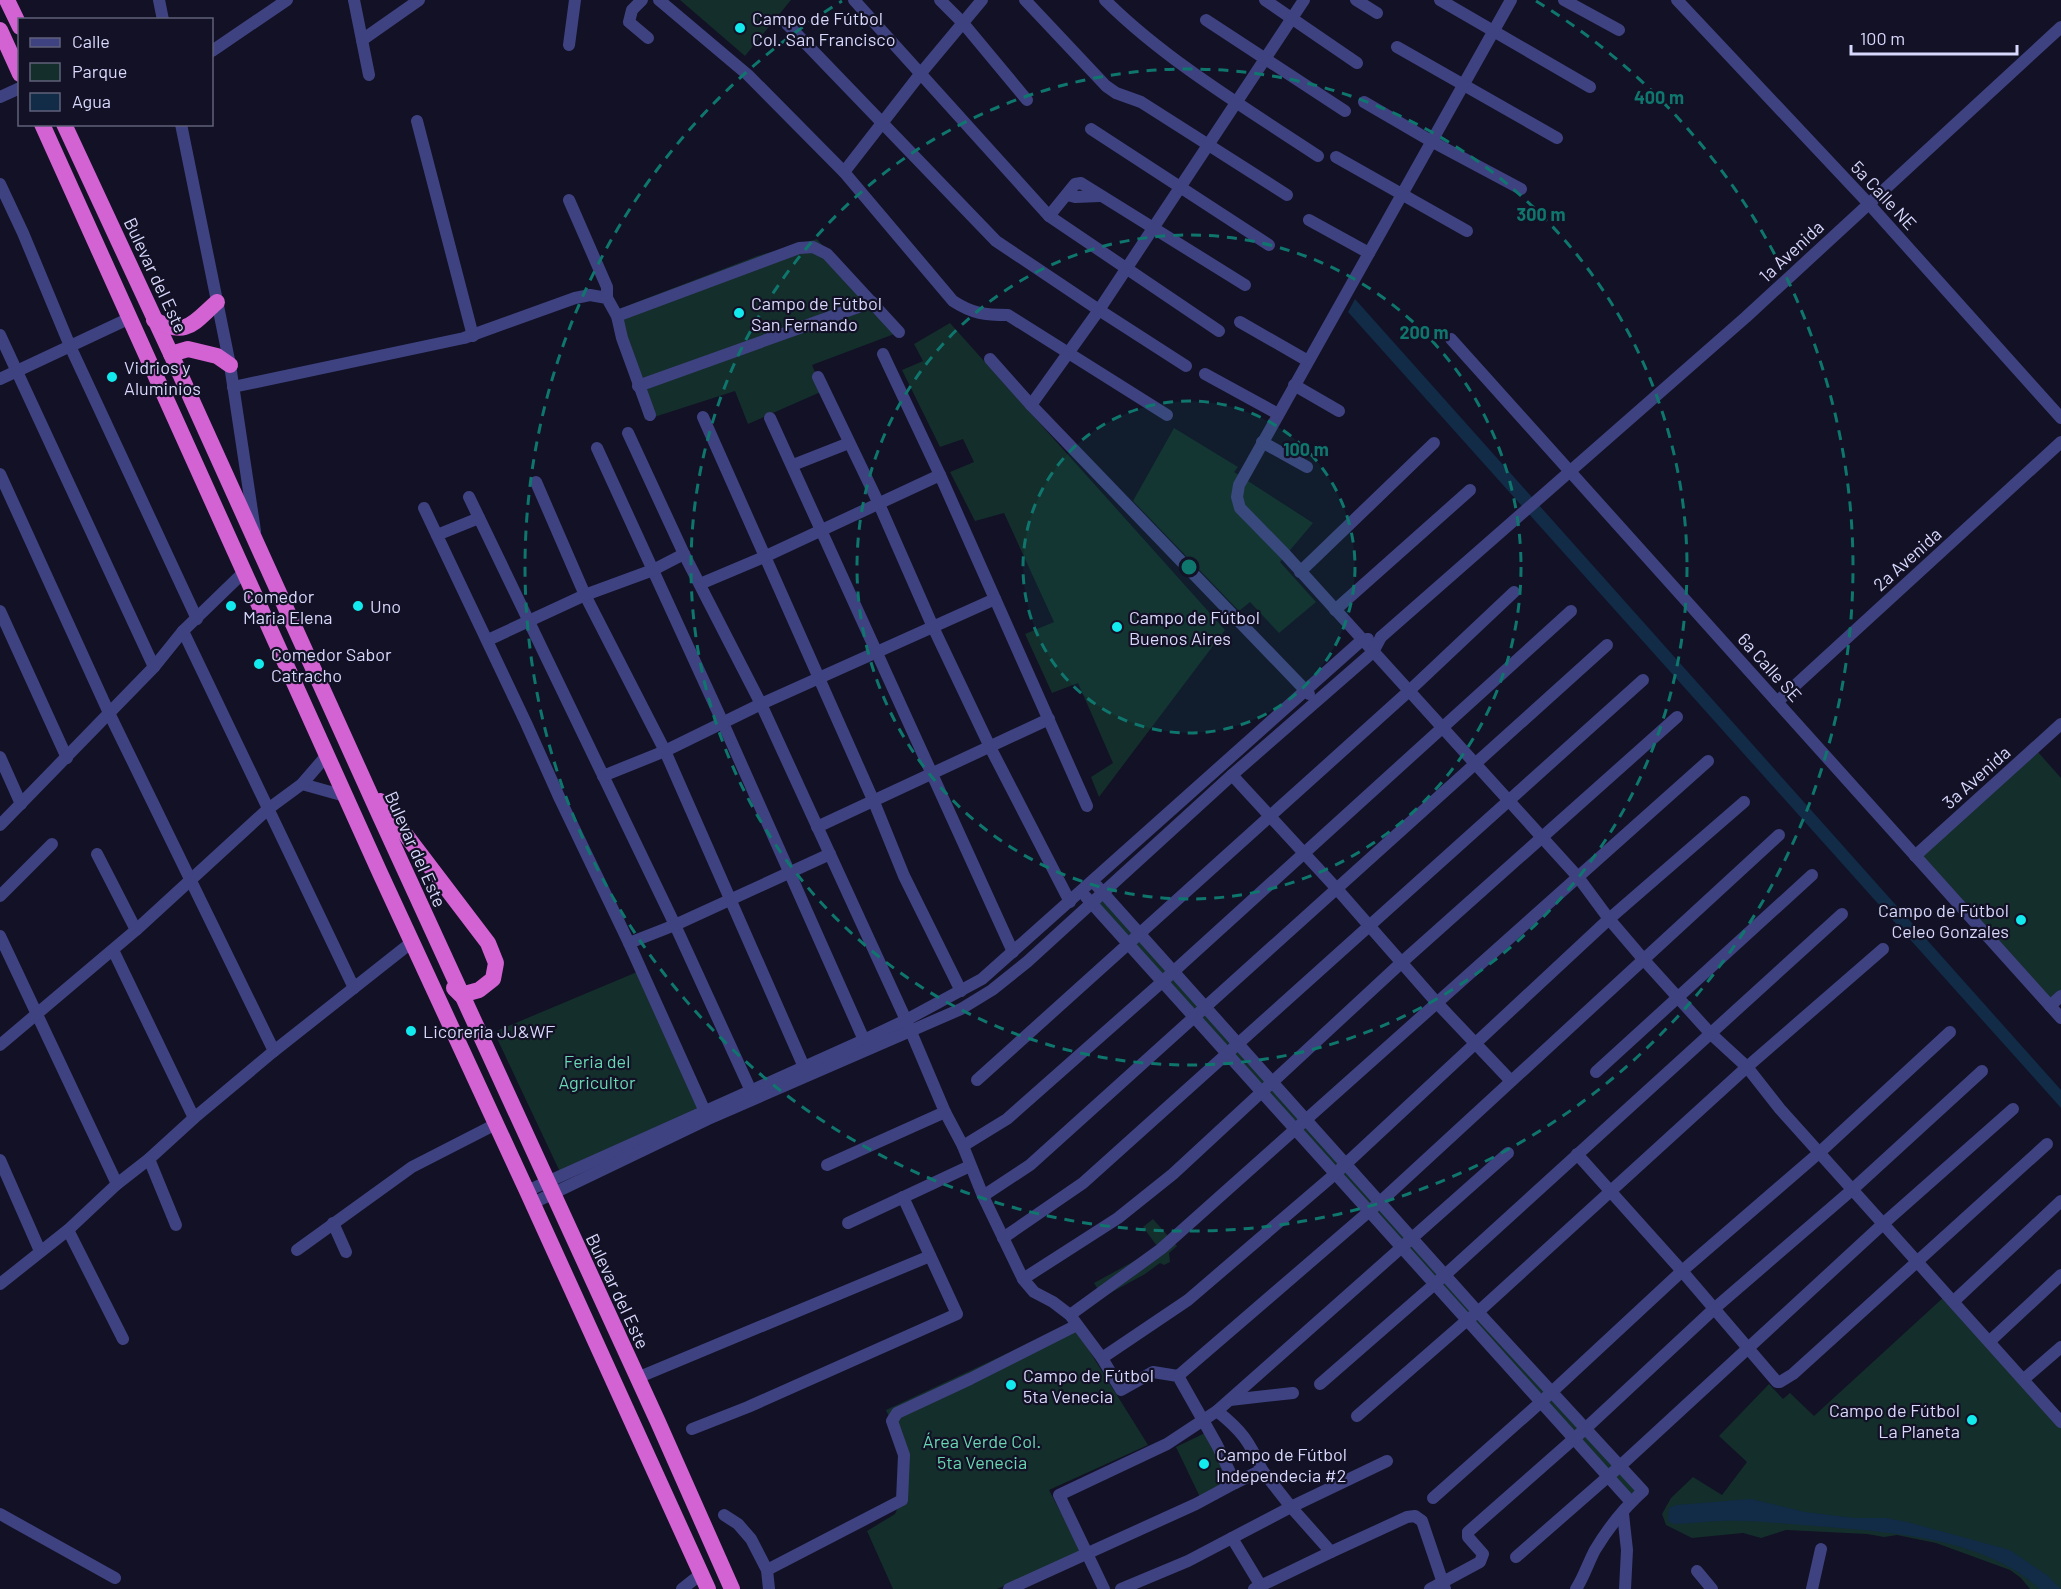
<svg xmlns="http://www.w3.org/2000/svg" width="2061" height="1589" viewBox="0 0 2061 1589" font-family="Barlow,sans-serif">
	<style>
		.green { fill: #142e2b }
		.water { fill: #122b47 }
		.lines { fill: none; stroke-linecap: round; stroke-linejoin: round }
		.minor { stroke: #3f4280; stroke-width: 12 }
		.tertiary { stroke: #3f4280; stroke-width: 12 }
		.trunk { stroke: #d362d2; stroke-width: 16 }
		.ring { fill: none; stroke: #0f766e; stroke-width: 3; stroke-dasharray: 10 8 }
		.poi-dot { fill: #12eaed; stroke: #121125; stroke-width: 2 }
		.labels { text-anchor: middle; dominant-baseline: central; stroke-width: 4.5; stroke-linejoin: round; paint-order: stroke }
		.poi-label { font-size: 18px; fill: #d8d7fc; stroke: #121125; text-anchor: start }
		.street-label { font-size: 18px; fill: #d8d7fc; stroke: #121125 }
		.park-label { font-size: 18px; fill: #68d7b2; stroke: #121125 }
		.centre { fill: #0f766e; stroke: #121125; stroke-width: 3 }
		.ring-label { font-size: 18px; text-anchor: middle; font-weight: bold; fill: #0f766e; stroke: #121125; stroke-width: 4.5; stroke-linejoin: round; paint-order: stroke }
	</style>
	<rect width="100%" height="100%" fill="#121125"/>
	<g class="green">
		<path d="M 680,0 L 791,0 L 745,56 Z"/>
		<path d="M 817,239 L 897,333 L 812,365 L 823,391 L 748,424 L 735,391 L 645,420 L 611,312 L 757,256 Z"/>
		<path d="M 950,323 L 1225,630 L 1099,797 L 1091,777 L 1113,763 L 1078,683 L 1052,693 L 1025,634 L 1054,622 L 1004,513 L 975,521 L 950,472 L 974,462 L 963,439 L 940,447 L 902,370 L 923,361 L 914,344 Z"/>
		<path d="M 1174,428 L 1238,467 L 1234,472 L 1313,523 L 1280,562 L 1316,602 L 1279,633 L 1250,602 L 1239,611 L 1133,501 Z"/>
		<path d="M 2038,752 L 2061,778 L 2061,992 L 2048,1003 L 1918,858 Z"/>
		<path d="M 1102,894 L 1638,1490 L 1631,1499 L 1094,902 Z"/>
		<path d="M 637,972 L 699,1110 L 560,1172 L 494,1032 Z"/>
		<path d="M 1153,1219 L 1177,1246 L 1169,1253 L 1170,1262 L 1164,1265 L 1160,1263 L 1145,1274 L 1103,1297 L 1094,1283 L 1147,1254 L 1157,1246 L 1143,1227 Z"/>
		<path d="M 1945,1296 L 2061,1427 L 2061,1589 L 2030,1589 L 2021,1578 L 2010,1570 L 1936,1543 L 1897,1535 L 1884,1537 L 1867,1534 L 1786,1530 L 1761,1538 L 1743,1533 L 1692,1538 L 1666,1525 L 1662,1514 L 1671,1498 L 1693,1477 L 1722,1495 L 1747,1462 L 1719,1436 L 1769,1384 L 1783,1399 L 1790,1393 L 1814,1416 Z"/>
		<path d="M 1072,1323 L 1148,1445 L 1049,1490 L 1082,1553 L 997,1589 L 893,1589 L 867,1531 L 895,1514 L 903,1497 L 899,1440 L 886,1410 Z"/>
		<path d="M 1209,1431 L 1232,1482 L 1200,1497 L 1176,1447 Z"/>
	</g>
	<g class="water">
		<path d="M 1355,299 L 2061,1090 L 2061,1108 L 1348,312 Z"/>
		<path d="M 1751,1499 L 1805,1512 L 1854,1518 L 1886,1518 L 1907,1522 L 2010,1550 L 2048,1576 L 2061,1589 L 2040,1589 C 1983,1537 1889,1532 1815,1526 C 1784,1524 1754,1520 1723,1521 C 1707,1521 1690,1524 1673,1524 L 1668,1521 L 1669,1508 L 1676,1505 Z"/>
	</g>
	<g class="lines">
		<g class="minor">
			<path d="M 159,0 L 163,20"/>
			<path d="M 354,0 L 369,75"/>
			<path d="M 642,0 L 632,10 L 629,22 L 648,38"/>
			<path d="M 659,0 L 748,75 L 844,172 L 953,301 C 973,314 985,315 1008,315 L 1167,415"/>
			<path d="M 854,0 L 1049,216 L 1219,331"/>
			<path d="M 940,0 L 963,23 L 1027,100"/>
			<path d="M 1025,0 L 1106,86 L 1116,93 L 1141,102 L 1287,195"/>
			<path d="M 1105,0 C 1165,60 1247,109 1318,156"/>
			<path d="M 1265,0 L 1357,63"/>
			<path d="M 1304,0 L 1099,310 L 1031,405 L 1309,694"/>
			<path d="M 1356,0 L 1377,13"/>
			<path d="M 1440,0 L 1590,87"/>
			<path d="M 1511,0 L 1239,485 L 1237,497 L 1240,508 L 1285,554 L 1578,877 L 1609,919 L 1644,960 L 1710,1033 L 1747,1067 L 1780,1109 L 2061,1422"/>
			<path d="M 1564,0 L 1619,30"/>
			<path d="M 1677,0 L 1869,204 L 2061,418"/>
			<path d="M 1206,20 L 1345,111"/>
			<path d="M 787,24 L 996,241 L 1099,310 L 1186,366"/>
			<path d="M 362,40 L 419,0"/>
			<path d="M 569,45 L 575,0"/>
			<path d="M 1397,47 L 1557,138"/>
			<path d="M 212,51 L 287,0"/>
			<path d="M 0,97 L 20,88"/>
			<path d="M 1364,102 L 1431,141 L 1521,189"/>
			<path d="M 417,121 L 473,336"/>
			<path d="M 181,124 L 230,365 L 255,531"/>
			<path d="M 1091,129 L 1269,245"/>
			<path d="M 1336,157 L 1467,231"/>
			<path d="M 844,172 L 921,73 L 982,0"/>
			<path d="M 0,184 L 23,233 L 70,346 L 197,619"/>
			<path d="M 1067,195 L 1075,197 L 1100,196"/>
			<path d="M 569,200 L 607,287 L 607,298"/>
			<path d="M 1049,216 L 1075,184 L 1081,183 L 1245,285"/>
			<path d="M 1309,220 L 1369,253"/>
			<path d="M 617,316 L 799,248 L 813,247 L 827,254 L 899,332"/>
			<path d="M 1240,322 L 1308,361"/>
			<path d="M 0,335 L 154,667"/>
			<path d="M 1451,339 L 2061,1018"/>
			<path d="M 883,354 L 940,475 L 1087,806"/>
			<path d="M 990,359 L 1031,405"/>
			<path d="M 1205,374 L 1278,414"/>
			<path d="M 818,377 L 879,504 L 933,627 L 990,747 L 1070,902"/>
			<path d="M 0,379 L 130,318"/>
			<path d="M 1294,385 L 1339,411"/>
			<path d="M 638,386 L 872,302"/>
			<path d="M 233,387 L 464,338 L 575,298 L 590,295 L 607,298 L 617,316 L 622,338 L 650,415"/>
			<path d="M 703,417 L 874,802 L 904,876 L 961,991"/>
			<path d="M 770,418 L 1013,952"/>
			<path d="M 628,433 L 684,554 L 761,704 L 906,1020 L 945,1112 L 963,1146 L 983,1196 L 1023,1279 L 1034,1292 L 1053,1302 L 1070,1315 L 1102,1358 L 1121,1390 L 1153,1372 L 1178,1376 L 1217,1445 L 1235,1483 L 1196,1504 L 1009,1589"/>
			<path d="M 1262,442 L 1307,467"/>
			<path d="M 597,448 L 723,723 L 864,1040"/>
			<path d="M 793,465 L 849,443"/>
			<path d="M 0,474 L 109,713 L 274,1051"/>
			<path d="M 536,482 L 585,595 L 665,751 L 804,1067"/>
			<path d="M 469,497 L 675,925 L 751,1091"/>
			<path d="M 424,508 L 526,723 L 560,799 L 629,943 L 707,1116"/>
			<path d="M 437,535 L 479,518"/>
			<path d="M 1300,572 L 1434,443"/>
			<path d="M 700,584 L 764,557 L 940,475"/>
			<path d="M 1335,610 L 1470,490"/>
			<path d="M 0,611 L 67,758"/>
			<path d="M 183,631 L 354,988"/>
			<path d="M 488,640 L 585,595 L 653,570 L 684,554"/>
			<path d="M 1777,702 L 2061,442"/>
			<path d="M 0,757 L 21,804"/>
			<path d="M 1232,775 L 1337,889 L 1437,1003 L 1511,1081"/>
			<path d="M 603,776 L 665,751 L 761,704 L 995,599"/>
			<path d="M 302,784 L 345,796"/>
			<path d="M 0,825 L 154,667 L 183,631 L 245,571"/>
			<path d="M 817,827 L 1049,719"/>
			<path d="M 97,854 L 136,930"/>
			<path d="M 1915,856 L 2061,724"/>
			<path d="M 1097,886 L 1478,1312 L 1643,1491 C 1625,1507 1607,1530 1595,1550 C 1588,1563 1584,1577 1576,1589"/>
			<path d="M 0,896 L 52,844"/>
			<path d="M 1086,897 L 1631,1502"/>
			<path d="M 0,936 L 117,1184"/>
			<path d="M 629,943 L 675,925 L 830,854"/>
			<path d="M 113,950 L 194,1118"/>
			<path d="M 2050,1006 L 2061,996"/>
			<path d="M 0,1045 L 136,930 L 268,809 L 302,784 L 327,755"/>
			<path d="M 1596,1072 L 1812,875"/>
			<path d="M 977,1080 L 1409,691 L 1514,592"/>
			<path d="M 963,1146 L 1007,1119 L 1162,982 L 1571,611"/>
			<path d="M 1577,1154 L 1682,1271 L 1777,1382 L 1780,1382 L 1793,1374 L 2047,1144"/>
			<path d="M 149,1159 L 176,1225"/>
			<path d="M 0,1160 L 40,1251"/>
			<path d="M 827,1165 L 945,1112"/>
			<path d="M 527,1191 L 864,1040 L 906,1020 L 982,979 L 1362,640 L 1368,639"/>
			<path d="M 983,1196 L 1030,1165 L 1607,645"/>
			<path d="M 533,1203 L 708,1119 L 961,1009 L 992,990 L 1027,962 L 1232,775 L 1373,652 L 1381,637"/>
			<path d="M 333,1223 L 346,1252"/>
			<path d="M 848,1223 L 970,1166"/>
			<path d="M 68,1230 L 123,1339"/>
			<path d="M 1003,1238 L 1083,1183 L 1643,680"/>
			<path d="M 297,1250 L 412,1167 L 496,1124"/>
			<path d="M 1023,1279 L 1118,1218 L 1173,1174 L 1401,963 L 1677,717"/>
			<path d="M 0,1284 L 68,1230 L 117,1184 L 149,1159 L 194,1118 L 274,1051 L 412,942"/>
			<path d="M 1954,1301 L 2061,1201"/>
			<path d="M 1070,1315 L 1161,1249 L 1708,761"/>
			<path d="M 1990,1341 L 2061,1275"/>
			<path d="M 1102,1358 L 1188,1300 L 1335,1174 L 1609,919 L 1744,802"/>
			<path d="M 1178,1376 L 1380,1202 L 1779,835"/>
			<path d="M 637,1378 L 930,1256"/>
			<path d="M 2024,1379 L 2061,1347"/>
			<path d="M 1320,1384 L 1445,1275 L 1842,914"/>
			<path d="M 1230,1400 L 1293,1393"/>
			<path d="M 1217,1411 C 1242,1431 1249,1441 1262,1470"/>
			<path d="M 1357,1416 L 1466,1321 L 1478,1312 L 1747,1067 L 1883,949"/>
			<path d="M 692,1429 L 748,1407 L 957,1314 L 903,1197"/>
			<path d="M 1235,1483 L 1262,1470 L 1291,1507 L 1331,1552"/>
			<path d="M 1433,1498 L 1541,1402 L 1682,1271 L 1820,1152 L 1950,1032"/>
			<path d="M 0,1514 L 115,1578"/>
			<path d="M 1623,1514 L 1627,1550 L 1625,1589"/>
			<path d="M 724,1515 L 738,1524 L 751,1539 L 767,1570 L 769,1589"/>
			<path d="M 1232,1538 L 1261,1586"/>
			<path d="M 1516,1557 L 1619,1467 L 1884,1223 L 2013,1109"/>
			<path d="M 767,1570 L 902,1500 L 904,1455 L 892,1421 L 897,1413 L 970,1379 L 1077,1325"/>
			<path d="M 1697,1571 L 1712,1589"/>
			<path d="M 682,1589 L 701,1574"/>
			<path d="M 1104,1589 L 1059,1495 L 1167,1444 L 1217,1411 L 1508,1153"/>
			<path d="M 1121,1589 L 1188,1561 L 1291,1507 L 1387,1461"/>
			<path d="M 1254,1589 L 1331,1552 L 1407,1517 L 1415,1516 L 1422,1521 L 1445,1589"/>
			<path d="M 1430,1589 L 1480,1562 L 1483,1554 L 1468,1537 L 1468,1532 L 1585,1429 L 1715,1308 L 1853,1189 L 1982,1071"/>
			<path d="M 1812,1589 L 1821,1549"/>
		</g>
		<path class="tertiary" d="M 1381,637 L 1746,317 L 2061,27"/>
		<g class="trunk">
			<path d="M 7,0 L 20,27"/>
			<path d="M 0,30 L 20,74"/>
			<path d="M 42,124 L 380,873 L 527,1191 L 708,1589"/>
			<path d="M 64,124 L 171,354 L 379,814 L 658,1422 L 732,1589"/>
			<path d="M 154,320 C 188,337 192,324 217,302"/>
			<path d="M 171,354 L 188,349 L 217,356 L 230,365"/>
			<path d="M 380,801 L 488,943 L 496,963 L 493,979 L 479,990 L 461,995 L 454,988"/>
		</g>
	</g>
	<circle cx="1189" cy="567" r="166" fill="#0f766e" fill-opacity=".12"/>
	<g class="ring">
		<circle cx="1189" cy="567" r="166"/>
		<circle cx="1189" cy="567" r="332"/>
		<circle cx="1189" cy="567" r="498"/>
		<path d="M1536 1A664 664 0 1 1 842 1"/>
	</g>
	<g class="poi-dot">
		<circle cx="740" cy="28" r="6"/>
		<circle cx="739" cy="313" r="6"/>
		<circle cx="112" cy="377" r="6"/>
		<circle cx="231" cy="606" r="6"/>
		<circle cx="358" cy="606" r="6"/>
		<circle cx="1117" cy="627" r="6"/>
		<circle cx="259" cy="664" r="6"/>
		<circle cx="2021" cy="920" r="6"/>
		<circle cx="411" cy="1031" r="6"/>
		<circle cx="1011" cy="1385" r="6"/>
		<circle cx="1972" cy="1420" r="6"/>
		<circle cx="1204" cy="1464" r="6"/>
	</g>
	<g class="labels">
		<g class="poi-label">
			<text x="752" y="18">Campo de Fútbol<tspan x="752" dy="21">Col. San Francisco</tspan></text>
			<text x="751" y="303">Campo de Fútbol<tspan x="751" dy="21">San Fernando</tspan></text>
			<text x="124" y="367">Vidrios y<tspan x="124" dy="21">Aluminios</tspan></text>
			<text x="243" y="596">Comedor<tspan x="243" dy="21">Maria Elena</tspan></text>
			<text x="370" y="606">Uno</text>
			<text x="1129" y="617">Campo de Fútbol<tspan x="1129" dy="21">Buenos Aires</tspan></text>
			<text x="271" y="654">Comedor Sabor<tspan x="271" dy="21">Catracho</tspan></text>
			<text x="2009" y="910" text-anchor="end">Campo de Fútbol<tspan x="2009" dy="21">Celeo Gonzales</tspan></text>
			<text x="423" y="1031">Licoreria JJ&amp;WF</text>
			<text x="1023" y="1375">Campo de Fútbol<tspan x="1023" dy="21">5ta Venecia</tspan></text>
			<text x="1960" y="1410" text-anchor="end">Campo de Fútbol<tspan x="1960" dy="21">La Planeta</tspan></text>
			<text x="1216" y="1454">Campo de Fútbol<tspan x="1216" dy="21">Independecia #2</tspan></text>
		</g>
		<g class="street-label">
			<text transform="translate(1884 195) rotate(47)">5a Calle NE</text>
			<text transform="translate(1791 251) rotate(-43)">1a Avenida</text>
			<text transform="translate(156 275) rotate(65)">Bulevar del Este</text>
			<text transform="translate(1907 559) rotate(-42)">2a Avenida</text>
			<text transform="translate(1770 667) rotate(48)">6a Calle SE</text>
			<text transform="translate(1976 777) rotate(-42)">3a Avenida</text>
			<text transform="translate(416 849) rotate(66)">Bulevar del Este</text>
			<text transform="translate(618 1291) rotate(65)">Bulevar del Este</text>
		</g>
		<g class="park-label">
			<text x="597" y="1061">Feria del<tspan x="597" dy="21">Agricultor</tspan></text>
			<text x="982" y="1441">Área Verde Col.<tspan x="982" dy="21">5ta Venecia</tspan></text>
		</g>
	</g>
	<circle cx="1189" cy="567" r="9" class="centre"/>
	<g class="ring-label">
		<text x="1659" y="104">400 m</text>
		<text x="1541" y="221">300 m</text>
		<text x="1424" y="339">200 m</text>
		<text x="1306" y="456">100 m</text>
	</g>
	<rect x="18" y="18" width="195" height="108" fill="#121125" stroke="#61607b" stroke-width="1.5"/>
	<rect x="30" y="38" width="30" height="9" fill="#3f4280" stroke="#61607b" stroke-width="1.5"/>
	<text x="72" y="48" font-size="18" fill="#d8d7fc">Calle</text>
	<rect x="30" y="63" width="30" height="18" fill="#142e2b" stroke="#61607b" stroke-width="1.5"/>
	<text x="72" y="78" font-size="18" fill="#d8d7fc">Parque</text>
	<rect x="30" y="93" width="30" height="18" fill="#122b47" stroke="#61607b" stroke-width="1.5"/>
	<text x="72" y="108" font-size="18" fill="#d8d7fc">Agua</text>
	<path d="M1851 45v9h166v-9" fill="none" stroke="#d8d7fc" stroke-width="3"/>
	<text x="1860" y="45" font-size="18" fill="#d8d7fc" stroke="#121125" stroke-width="4.5" paint-order="stroke">100 m</text>
</svg>
